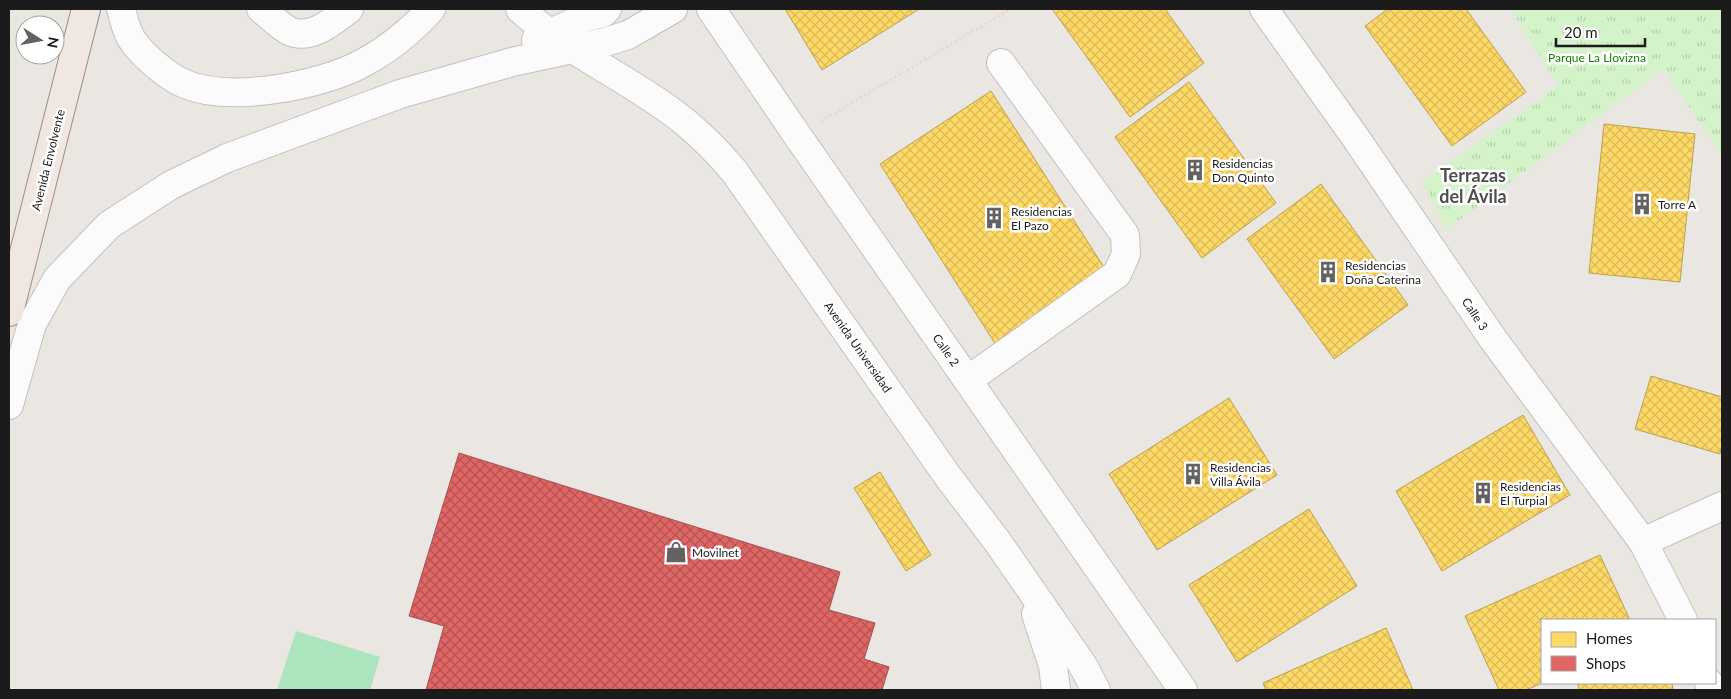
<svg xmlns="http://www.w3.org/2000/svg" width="1731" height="699" viewBox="0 0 1731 699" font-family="Lato,sans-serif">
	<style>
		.park { fill: url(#park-tufts) }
		.pitch { fill: #aae5bd }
		.homes { fill: url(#homes-cross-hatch); stroke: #bba050 }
		.shops { fill: url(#shops-cross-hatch); stroke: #a55050 }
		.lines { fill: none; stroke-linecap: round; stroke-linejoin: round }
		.minor-casing { stroke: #c2c1bf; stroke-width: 30 }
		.major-casing { stroke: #a08d80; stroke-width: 30 }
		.path { stroke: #ead7d9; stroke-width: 3; stroke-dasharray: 2.5 2.5; stroke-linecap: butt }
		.minor { stroke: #fcfbfb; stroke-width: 28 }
		.major { stroke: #f0e7e2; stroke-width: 28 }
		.labels { text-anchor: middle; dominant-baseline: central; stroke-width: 5; stroke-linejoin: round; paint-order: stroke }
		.park-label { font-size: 12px; fill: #168002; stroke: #fff }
		.street-label { font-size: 12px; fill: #1b1b1b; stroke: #fff }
		.poi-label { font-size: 12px; fill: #1b1b1b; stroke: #fff; text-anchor: start }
		.district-label { font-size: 18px; font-weight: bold; fill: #4e4e4e; stroke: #fff }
	</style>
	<defs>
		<pattern id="park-tufts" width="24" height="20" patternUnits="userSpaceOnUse" patternTransform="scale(1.25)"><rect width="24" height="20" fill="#d4f3ca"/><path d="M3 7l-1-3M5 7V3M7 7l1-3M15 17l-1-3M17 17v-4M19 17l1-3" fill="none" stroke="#b5d0ad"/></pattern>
		<pattern id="homes-cross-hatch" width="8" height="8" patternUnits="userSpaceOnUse" patternTransform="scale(1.25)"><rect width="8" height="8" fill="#ffd966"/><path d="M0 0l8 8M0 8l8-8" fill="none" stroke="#daba58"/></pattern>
		<pattern id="shops-cross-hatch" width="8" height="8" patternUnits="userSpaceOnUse" patternTransform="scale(1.25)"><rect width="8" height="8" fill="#e06666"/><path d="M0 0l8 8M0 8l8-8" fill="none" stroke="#b55353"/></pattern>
	</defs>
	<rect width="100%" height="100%" fill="#eae6e2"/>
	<path class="park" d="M 1511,9 L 1722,9 L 1722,155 L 1663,69 L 1447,229 L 1422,182 L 1558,86 Z"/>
	<path class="pitch" d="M 296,631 L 380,657 L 370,690 L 277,690 Z"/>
	<g class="homes">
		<path d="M 785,9 L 919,9 L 822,70 Z"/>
		<path d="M 1052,9 L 1165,9 L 1204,63 L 1130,117 Z"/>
		<path d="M 1388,9 L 1466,9 L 1526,92 L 1452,146 L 1365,26 Z"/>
		<path d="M 1189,82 L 1276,203 L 1202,258 L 1115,137 Z"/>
		<path d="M 991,91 L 1107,272 L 996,345 L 880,164 Z"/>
		<path d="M 1604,124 L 1695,134 L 1680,282 L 1589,273 Z"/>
		<path d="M 1321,184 L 1408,305 L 1334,359 L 1247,239 Z"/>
		<path d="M 1651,376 L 1722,397 L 1722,445 L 1720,454 L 1635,429 Z"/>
		<path d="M 1229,398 L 1277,475 L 1157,550 L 1109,474 Z"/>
		<path d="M 1523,415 L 1570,495 L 1442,571 L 1396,491 Z"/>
		<path d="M 880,472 L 931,555 L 906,571 L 854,488 Z"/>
		<path d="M 1309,509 L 1357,586 L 1237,662 L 1189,585 Z"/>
		<path d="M 1600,555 L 1630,620 L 1542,620 L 1542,683 L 1526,690 L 1499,690 L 1465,616 Z"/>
		<path d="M 1386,628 L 1413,690 L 1266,690 L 1263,683 Z"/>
		<path d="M 1586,683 L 1672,683 L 1673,690 L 1579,690 L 1578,684 Z"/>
	</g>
	<path class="shops" d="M 459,453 L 840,572 L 829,610 L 875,623 L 864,659 L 889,667 L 882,690 L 426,690 L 444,626 L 409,616 Z"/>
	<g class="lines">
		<g class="minor-casing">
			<g id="minor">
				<path d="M 121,9 C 124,19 126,32 133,41 C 143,56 168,77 185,84 C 230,103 321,86 363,63 C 389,49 411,31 431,9"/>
				<path d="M 261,9 C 270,16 280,26 289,31 C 311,41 333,21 349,9"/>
				<path d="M 520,9 C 569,54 633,80 685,122 C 703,137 719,153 734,171 L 949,478 L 997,541 L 1082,664 L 1096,690"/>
				<path d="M 711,9 L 797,135 L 1183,690"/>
				<path d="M 1264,9 L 1353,134 L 1493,339 L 1643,542 L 1683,620"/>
				<path d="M 536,40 L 583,18 L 603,13 L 607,9"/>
				<path d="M 968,380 L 1117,274 L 1126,254 L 1125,235 L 1001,63"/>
				<path d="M 9,405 L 32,324 L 57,279 L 109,225 L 171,185 L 227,158 L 400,94 L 512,62 L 605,42 L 628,35 L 673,9"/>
				<path d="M 1643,542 L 1722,506"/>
				<path d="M 1036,614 L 1053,666 L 1056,690"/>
				<path d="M 1709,683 L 1712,690"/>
			</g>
		</g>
		<g class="major-casing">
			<path id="major" d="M 9,312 L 86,9"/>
		</g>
		<path class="path" d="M 821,121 L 1011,9"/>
		<use href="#minor" class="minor"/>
		<use href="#major" class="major"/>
	</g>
	<defs>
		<g id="building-bare" transform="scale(1.725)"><path d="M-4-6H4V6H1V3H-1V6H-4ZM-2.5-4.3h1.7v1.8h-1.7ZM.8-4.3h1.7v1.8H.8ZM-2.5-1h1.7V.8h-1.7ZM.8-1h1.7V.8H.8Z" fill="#636261" stroke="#fff" stroke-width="2.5" paint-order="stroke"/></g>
		<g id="shop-bare" transform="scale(1.725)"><path d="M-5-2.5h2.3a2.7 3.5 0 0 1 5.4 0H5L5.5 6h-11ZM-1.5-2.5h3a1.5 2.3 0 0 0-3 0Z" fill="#636261" stroke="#fff" stroke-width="2.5" paint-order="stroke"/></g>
	</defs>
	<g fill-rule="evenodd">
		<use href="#building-bare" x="1195" y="170"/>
		<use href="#building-bare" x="1642" y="204"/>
		<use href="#building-bare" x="994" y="218"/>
		<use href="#building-bare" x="1328" y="272"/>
		<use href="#building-bare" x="1193" y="474"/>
		<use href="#building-bare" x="1483" y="493"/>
		<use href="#shop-bare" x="676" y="552"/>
	</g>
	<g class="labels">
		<g class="park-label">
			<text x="1597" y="57">Parque La Llovizna</text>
		</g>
		<g class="street-label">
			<text transform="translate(48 160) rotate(-76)">Avenida Envolvente</text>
			<text transform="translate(1475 314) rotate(56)">Calle 3</text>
			<text transform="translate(858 347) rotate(55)">Avenida Universidad</text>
			<text transform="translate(946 350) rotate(55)">Calle 2</text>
		</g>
		<g class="poi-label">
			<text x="1212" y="163">Residencias<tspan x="1212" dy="14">Don Quinto</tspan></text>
			<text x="1658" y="204">Torre A</text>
			<text x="1011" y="211">Residencias<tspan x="1011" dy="14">El Pazo</tspan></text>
			<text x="1345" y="265">Residencias<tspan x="1345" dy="14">Doña Caterina</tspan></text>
			<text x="1210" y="467">Residencias<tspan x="1210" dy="14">Villa Ávila</tspan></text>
			<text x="1500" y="486">Residencias<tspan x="1500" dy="14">El Turpial</tspan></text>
			<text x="692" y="552">Movilnet</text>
		</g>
		<g class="district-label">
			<text x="1473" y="175">Terrazas<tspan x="1473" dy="21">del Ávila</tspan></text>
		</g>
	</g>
	<rect width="1731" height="699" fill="none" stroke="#1b1b1b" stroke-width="20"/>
	<rect x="1541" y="619" width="175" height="65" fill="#ffffff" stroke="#a4a4a4"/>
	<rect x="1551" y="632" width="25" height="15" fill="#ffd966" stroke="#a4a4a4"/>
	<text x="1586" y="644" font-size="15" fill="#1b1b1b">Homes</text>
	<rect x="1551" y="656" width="25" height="15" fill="#e06666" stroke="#a4a4a4"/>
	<text x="1586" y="669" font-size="15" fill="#1b1b1b">Shops</text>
	<g transform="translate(40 40) rotate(101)"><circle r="24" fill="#ffffff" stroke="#a4a4a4"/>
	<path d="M0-4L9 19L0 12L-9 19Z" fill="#636261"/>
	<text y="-8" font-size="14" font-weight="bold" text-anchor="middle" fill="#1b1b1b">N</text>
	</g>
	<path d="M1556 38v8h89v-8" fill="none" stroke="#1b1b1b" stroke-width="2.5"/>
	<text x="1564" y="38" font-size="15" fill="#1b1b1b" stroke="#ffffff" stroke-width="4" paint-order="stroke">20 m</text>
</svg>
